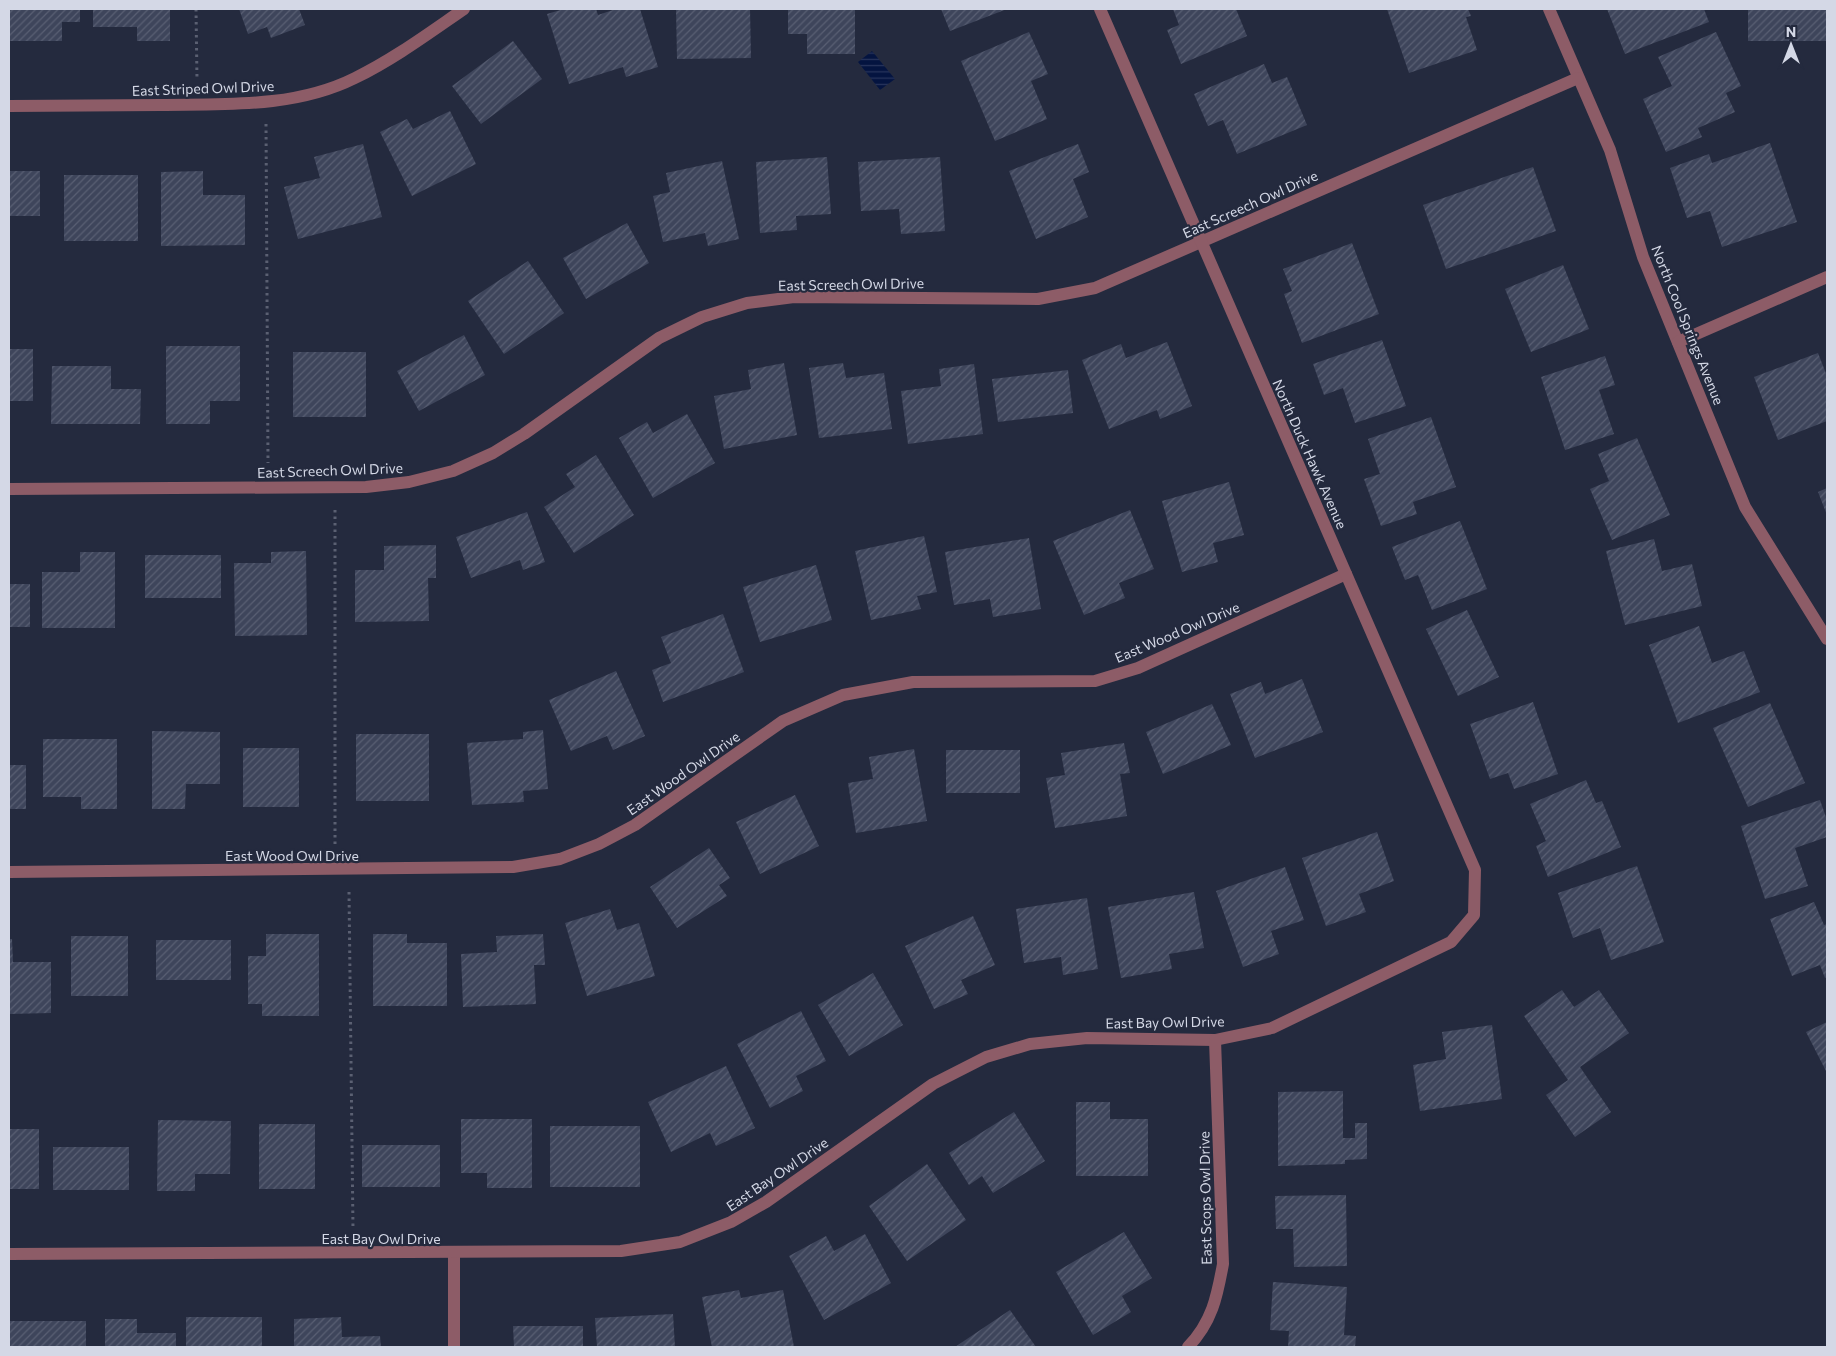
<svg xmlns="http://www.w3.org/2000/svg" width="1836" height="1356" viewBox="0 0 1836 1356" font-family="Commissioner,sans-serif">
	<style>
		.water { fill: url(#water-rules) }
		.building { fill: url(#building-hatch) }
		.lines { fill: none; stroke-linecap: round; stroke-linejoin: round }
		.path { stroke: #5b6072; stroke-width: 3; stroke-dasharray: 2.5 4; stroke-linecap: butt }
		.minor { stroke: #8d5c67; stroke-width: 12 }
		.labels { text-anchor: middle; dominant-baseline: central; stroke-width: 4.5; stroke-linejoin: round; paint-order: stroke }
		.street-label { font-size: 14px; fill: #d4d8e6; stroke: #242a3e }
	</style>
	<defs>
		<pattern id="water-rules" width="6" height="5" patternUnits="userSpaceOnUse" patternTransform="scale(1.25)"><rect width="6" height="5" fill="#041440"/><path d="M0 2.5h6" fill="none" stroke="#28355c"/></pattern>
		<pattern id="building-hatch" width="6" height="6" patternUnits="userSpaceOnUse" patternTransform="scale(1.25)"><rect width="6" height="6" fill="#3e455b"/><path d="M-1 1l2-2M0 6l6-6M5 7l2-2" fill="none" stroke="#595f73"/></pattern>
	</defs>
	<rect width="100%" height="100%" fill="#242a3e"/>
	<path class="water" d="M 872,51 L 895,79 L 880,90 L 858,62 Z"/>
	<g class="building">
		<path d="M 9,9 L 80,9 L 80,22 L 62,22 L 62,41 L 9,41 Z"/>
		<path d="M 93,9 L 170,9 L 170,41 L 137,41 L 137,27 L 93,27 Z"/>
		<path d="M 239,9 L 299,9 L 305,25 L 271,38 L 267,27 L 248,34 Z"/>
		<path d="M 564,9 L 596,9 L 598,15 L 616,9 L 640,9 L 658,67 L 626,77 L 623,67 L 569,84 L 547,14 Z"/>
		<path d="M 676,9 L 750,9 L 751,58 L 677,59 Z"/>
		<path d="M 788,9 L 855,9 L 855,54 L 807,54 L 807,34 L 788,34 Z"/>
		<path d="M 941,9 L 1007,9 L 950,31 Z"/>
		<path d="M 1173,9 L 1236,9 L 1247,36 L 1181,64 L 1167,30 L 1179,25 Z"/>
		<path d="M 1387,9 L 1468,9 L 1471,16 L 1466,17 L 1477,50 L 1409,73 Z"/>
		<path d="M 1607,9 L 1704,9 L 1709,22 L 1625,54 Z"/>
		<rect x="1748" y="9" width="79" height="32"/>
		<path d="M 1029,32 L 1048,74 L 1031,81 L 1047,119 L 995,141 L 961,61 Z"/>
		<path d="M 1716,32 L 1741,86 L 1726,93 L 1735,112 L 1698,128 L 1702,137 L 1666,152 L 1643,99 L 1672,86 L 1658,57 Z"/>
		<path d="M 513,41 L 542,79 L 481,124 L 452,86 Z"/>
		<path d="M 1264,64 L 1272,83 L 1287,77 L 1307,125 L 1237,154 L 1223,120 L 1208,126 L 1194,94 Z"/>
		<path d="M 450,111 L 476,164 L 412,196 L 380,132 L 407,119 L 413,129 Z"/>
		<path d="M 1770,143 L 1797,222 L 1722,247 L 1710,211 L 1687,218 L 1670,168 L 1709,154 L 1712,163 Z"/>
		<path d="M 363,144 L 382,217 L 298,239 L 284,187 L 320,178 L 314,157 Z"/>
		<path d="M 1078,144 L 1089,172 L 1073,179 L 1088,217 L 1036,239 L 1009,171 Z"/>
		<path d="M 827,157 L 831,214 L 796,216 L 797,230 L 760,233 L 756,162 Z"/>
		<path d="M 940,157 L 945,231 L 901,234 L 899,209 L 861,211 L 858,162 Z"/>
		<path d="M 722,161 L 739,239 L 708,246 L 705,233 L 663,242 L 653,196 L 670,192 L 666,173 Z"/>
		<path d="M 1533,167 L 1556,231 L 1446,269 L 1423,205 Z"/>
		<rect x="9" y="171" width="31" height="45"/>
		<path d="M 203,171 L 203,195 L 245,195 L 245,245 L 161,246 L 161,172 Z"/>
		<rect x="64" y="175" width="74" height="66"/>
		<path d="M 627,223 L 649,263 L 586,299 L 563,258 Z"/>
		<path d="M 1352,243 L 1379,314 L 1302,343 L 1284,294 L 1292,291 L 1283,269 Z"/>
		<path d="M 528,261 L 564,313 L 504,354 L 468,301 Z"/>
		<path d="M 1563,265 L 1589,329 L 1531,352 L 1505,289 Z"/>
		<path d="M 464,335 L 485,375 L 419,411 L 397,371 Z"/>
		<path d="M 1382,340 L 1406,406 L 1355,423 L 1343,388 L 1324,395 L 1313,364 Z"/>
		<path d="M 1167,342 L 1192,406 L 1160,419 L 1157,410 L 1109,429 L 1082,360 L 1121,344 L 1126,358 Z"/>
		<path d="M 166,346 L 240,346 L 240,401 L 210,401 L 210,424 L 166,424 Z"/>
		<rect x="9" y="349" width="24" height="52"/>
		<rect x="293" y="352" width="73" height="65"/>
		<path d="M 1818,353 L 1827,376 L 1827,421 L 1778,440 L 1754,377 Z"/>
		<path d="M 1605,356 L 1615,385 L 1599,390 L 1614,434 L 1565,450 L 1541,377 Z"/>
		<path d="M 784,363 L 797,435 L 724,449 L 714,396 L 751,389 L 748,370 Z"/>
		<path d="M 843,363 L 846,378 L 884,373 L 892,429 L 819,438 L 809,368 Z"/>
		<path d="M 974,364 L 983,434 L 908,444 L 901,391 L 941,386 L 939,369 Z"/>
		<path d="M 52,366 L 111,366 L 111,389 L 141,389 L 140,424 L 51,424 Z"/>
		<path d="M 1068,370 L 1073,413 L 998,422 L 992,379 Z"/>
		<path d="M 687,414 L 715,463 L 653,498 L 619,438 L 647,422 L 653,433 Z"/>
		<path d="M 1431,417 L 1456,487 L 1413,502 L 1417,514 L 1381,526 L 1364,479 L 1380,474 L 1368,439 Z"/>
		<path d="M 1637,438 L 1670,515 L 1612,540 L 1590,489 L 1609,481 L 1598,454 Z"/>
		<path d="M 596,455 L 634,515 L 574,553 L 544,507 L 575,487 L 566,474 Z"/>
		<path d="M 1229,482 L 1244,535 L 1213,543 L 1218,562 L 1182,572 L 1162,501 Z"/>
		<path d="M 1827,488 L 1827,515 L 1818,492 Z"/>
		<path d="M 1130,510 L 1154,569 L 1119,583 L 1125,598 L 1084,615 L 1053,541 Z"/>
		<path d="M 527,512 L 545,562 L 523,570 L 520,560 L 471,578 L 456,537 Z"/>
		<path d="M 1460,521 L 1487,589 L 1432,610 L 1418,575 L 1405,580 L 1392,547 Z"/>
		<path d="M 924,536 L 937,592 L 917,596 L 921,609 L 871,620 L 855,551 Z"/>
		<path d="M 1029,538 L 1041,609 L 993,617 L 990,599 L 954,605 L 945,552 Z"/>
		<path d="M 1654,539 L 1662,571 L 1692,564 L 1702,606 L 1625,625 L 1606,551 Z"/>
		<path d="M 436,545 L 436,578 L 428,578 L 429,621 L 355,622 L 355,570 L 384,570 L 384,546 Z"/>
		<path d="M 306,551 L 307,635 L 235,636 L 234,563 L 271,563 L 271,552 Z"/>
		<path d="M 80,552 L 115,552 L 115,628 L 42,628 L 42,572 L 80,572 Z"/>
		<rect x="145" y="555" width="76" height="43"/>
		<path d="M 816,565 L 832,620 L 760,642 L 743,587 Z"/>
		<rect x="9" y="584" width="21" height="43"/>
		<path d="M 1467,610 L 1499,677 L 1458,696 L 1426,629 Z"/>
		<path d="M 723,614 L 744,672 L 663,702 L 652,670 L 671,663 L 661,637 Z"/>
		<path d="M 1699,626 L 1712,663 L 1744,651 L 1760,692 L 1678,723 L 1649,645 Z"/>
		<path d="M 616,671 L 645,736 L 613,750 L 607,736 L 571,751 L 549,700 Z"/>
		<path d="M 1302,679 L 1323,732 L 1255,758 L 1230,694 L 1261,682 L 1265,694 Z"/>
		<path d="M 1533,702 L 1558,774 L 1514,789 L 1508,773 L 1490,779 L 1470,724 Z"/>
		<path d="M 1770,703 L 1805,783 L 1748,807 L 1713,728 Z"/>
		<path d="M 1212,704 L 1231,745 L 1163,774 L 1146,732 Z"/>
		<path d="M 543,730 L 548,789 L 523,791 L 524,802 L 472,805 L 467,743 L 523,739 L 523,732 Z"/>
		<path d="M 152,731 L 220,732 L 220,784 L 186,784 L 185,809 L 152,809 Z"/>
		<rect x="356" y="734" width="73" height="67"/>
		<path d="M 43,739 L 117,739 L 117,809 L 81,809 L 81,797 L 43,797 Z"/>
		<path d="M 1124,743 L 1130,773 L 1120,774 L 1127,816 L 1055,828 L 1046,778 L 1065,775 L 1061,753 Z"/>
		<rect x="243" y="748" width="56" height="59"/>
		<path d="M 914,749 L 927,821 L 856,833 L 848,783 L 873,779 L 869,757 Z"/>
		<rect x="946" y="750" width="74" height="43"/>
		<rect x="9" y="765" width="17" height="44"/>
		<path d="M 1586,780 L 1596,803 L 1602,801 L 1621,847 L 1548,877 L 1536,846 L 1546,841 L 1530,804 Z"/>
		<path d="M 795,795 L 819,846 L 760,874 L 736,822 Z"/>
		<path d="M 1820,800 L 1827,820 L 1827,837 L 1795,848 L 1808,886 L 1765,899 L 1741,826 Z"/>
		<path d="M 1377,832 L 1394,881 L 1359,894 L 1366,912 L 1326,926 L 1302,858 Z"/>
		<path d="M 709,848 L 730,878 L 719,885 L 727,896 L 677,928 L 650,887 Z"/>
		<path d="M 1637,866 L 1664,942 L 1611,960 L 1600,928 L 1573,938 L 1558,893 Z"/>
		<path d="M 1285,867 L 1304,920 L 1271,931 L 1279,954 L 1243,967 L 1216,891 Z"/>
		<path d="M 1194,892 L 1204,948 L 1169,954 L 1172,969 L 1121,978 L 1108,907 Z"/>
		<path d="M 1087,898 L 1098,969 L 1063,975 L 1061,957 L 1024,963 L 1016,909 Z"/>
		<path d="M 1814,902 L 1824,925 L 1827,924 L 1827,977 L 1825,978 L 1820,965 L 1792,976 L 1770,919 Z"/>
		<path d="M 610,909 L 617,930 L 639,923 L 655,976 L 587,996 L 565,923 Z"/>
		<path d="M 973,916 L 995,965 L 961,980 L 968,994 L 934,1009 L 905,946 Z"/>
		<path d="M 266,934 L 319,934 L 319,1016 L 262,1016 L 262,1004 L 248,1004 L 248,956 L 266,956 Z"/>
		<path d="M 373,934 L 407,934 L 407,943 L 447,943 L 447,1006 L 373,1006 Z"/>
		<path d="M 543,934 L 545,965 L 534,965 L 536,1004 L 463,1007 L 461,954 L 497,952 L 496,936 Z"/>
		<rect x="71" y="936" width="57" height="60"/>
		<path d="M 9,939 L 12,939 L 13,962 L 51,962 L 51,1013 L 9,1014 Z"/>
		<rect x="156" y="940" width="75" height="40"/>
		<path d="M 873,973 L 903,1025 L 849,1056 L 818,1005 Z"/>
		<path d="M 1562,990 L 1574,1007 L 1599,990 L 1629,1033 L 1580,1067 L 1611,1112 L 1575,1137 L 1546,1095 L 1568,1080 L 1524,1016 Z"/>
		<path d="M 801,1011 L 826,1061 L 796,1076 L 803,1091 L 770,1108 L 737,1044 Z"/>
		<path d="M 1827,1022 L 1827,1073 L 1806,1032 Z"/>
		<path d="M 1492,1025 L 1502,1099 L 1420,1111 L 1413,1065 L 1446,1059 L 1442,1032 Z"/>
		<path d="M 726,1066 L 755,1128 L 716,1146 L 710,1133 L 671,1152 L 648,1102 Z"/>
		<path d="M 1343,1091 L 1343,1138 L 1355,1138 L 1355,1123 L 1367,1123 L 1367,1159 L 1345,1160 L 1345,1164 L 1278,1166 L 1278,1092 Z"/>
		<path d="M 1076,1102 L 1110,1102 L 1110,1119 L 1148,1119 L 1148,1176 L 1076,1176 Z"/>
		<path d="M 1014,1112 L 1045,1161 L 993,1193 L 982,1176 L 969,1185 L 949,1153 Z"/>
		<path d="M 461,1119 L 532,1119 L 532,1188 L 487,1188 L 487,1173 L 461,1173 Z"/>
		<path d="M 158,1120 L 231,1121 L 230,1174 L 195,1174 L 195,1191 L 157,1191 Z"/>
		<rect x="259" y="1124" width="56" height="65"/>
		<rect x="550" y="1126" width="90" height="61"/>
		<rect x="9" y="1129" width="30" height="60"/>
		<rect x="362" y="1145" width="78" height="42"/>
		<rect x="53" y="1147" width="76" height="43"/>
		<path d="M 927,1164 L 966,1220 L 907,1261 L 869,1206 Z"/>
		<path d="M 1346,1195 L 1347,1266 L 1294,1267 L 1293,1229 L 1276,1229 L 1275,1196 Z"/>
		<path d="M 1124,1232 L 1152,1278 L 1122,1296 L 1131,1312 L 1093,1335 L 1056,1272 Z"/>
		<path d="M 865,1234 L 891,1283 L 824,1320 L 789,1256 L 826,1236 L 834,1251 Z"/>
		<path d="M 1273,1282 L 1347,1287 L 1344,1335 L 1356,1336 L 1355,1347 L 1288,1347 L 1289,1331 L 1270,1330 Z"/>
		<path d="M 739,1290 L 741,1298 L 783,1290 L 794,1347 L 712,1347 L 702,1297 Z"/>
		<path d="M 1010,1310 L 1036,1347 L 955,1347 Z"/>
		<path d="M 673,1314 L 675,1347 L 597,1347 L 595,1318 Z"/>
		<rect x="186" y="1317" width="76" height="30"/>
		<path d="M 341,1317 L 342,1337 L 380,1336 L 381,1347 L 294,1347 L 294,1319 Z"/>
		<path d="M 105,1319 L 137,1319 L 137,1333 L 176,1333 L 176,1347 L 105,1347 Z"/>
		<rect x="9" y="1321" width="77" height="26"/>
		<path d="M 513,1326 L 583,1326 L 583,1347 L 514,1347 Z"/>
	</g>
	<g class="lines">
		<g class="path">
			<path d="M 196,9 L 197,80"/>
			<path d="M 266,124 L 268,463"/>
			<path d="M 335,844 L 335,509"/>
			<path d="M 349,892 L 353,1229"/>
		</g>
		<g class="minor">
			<path d="M 1549,9 L 1610,150 L 1643,257 L 1745,507 L 1827,639"/>
			<path d="M 9,106 C 59,106 110,105 161,105 C 226,104 295,108 355,78 C 394,59 429,33 464,9"/>
			<path d="M 1678,342 L 1827,277"/>
			<path d="M 9,489 L 366,487 L 409,482 L 453,471 L 493,453 L 524,434 L 659,338 L 702,317 L 747,303 L 794,297 L 1038,299 L 1095,288 L 1578,78"/>
			<path d="M 9,872 L 513,867 L 560,859 L 599,844 L 635,825 L 783,721 L 843,695 L 913,682 L 1095,681 L 1138,668 L 1346,574"/>
			<path d="M 454,1252 L 454,1347"/>
			<path d="M 9,1254 L 621,1251 L 680,1242 L 731,1222 L 766,1202 L 933,1084 L 986,1057 L 1030,1044 L 1087,1038 L 1215,1040 L 1272,1028 L 1451,942 L 1474,915 L 1475,870 L 1100,9"/>
			<path d="M 1188,1347 C 1212,1322 1217,1297 1223,1264 L 1215,1040"/>
		</g>
	</g>
	<g class="labels">
		<g class="street-label">
			<text transform="translate(203 88) rotate(-2)">East Striped Owl Drive</text>
			<text transform="translate(1250 204) rotate(-24)">East Screech Owl Drive</text>
			<text transform="translate(851 284) rotate(-1)">East Screech Owl Drive</text>
			<text transform="translate(1688 325) rotate(68)">North Cool Springs Avenue</text>
			<text transform="translate(1310 454) rotate(66)">North Duck Hawk Avenue</text>
			<text transform="translate(330 470) rotate(-2)">East Screech Owl Drive</text>
			<text transform="translate(1177 632) rotate(-23)">East Wood Owl Drive</text>
			<text transform="translate(683 773) rotate(-35)">East Wood Owl Drive</text>
			<text x="292" y="855">East Wood Owl Drive</text>
			<text transform="translate(1165 1022) rotate(-1)">East Bay Owl Drive</text>
			<text transform="translate(777 1174) rotate(-34)">East Bay Owl Drive</text>
			<text transform="translate(1205 1198) rotate(-91)">East Scops Owl Drive</text>
			<text x="381" y="1238">East Bay Owl Drive</text>
		</g>
	</g>
	<rect width="1836" height="1356" fill="none" stroke="#d4d8e6" stroke-width="20"/>
	<g transform="translate(1791 45)" stroke="#242a3e" stroke-width="4" paint-order="stroke">
	<path d="M0-4L9 19L0 12L-9 19Z" fill="#d4d8e6"/>
	<text y="-8" font-size="14" font-weight="bold" text-anchor="middle" fill="#d4d8e6">N</text>
	</g>
</svg>
